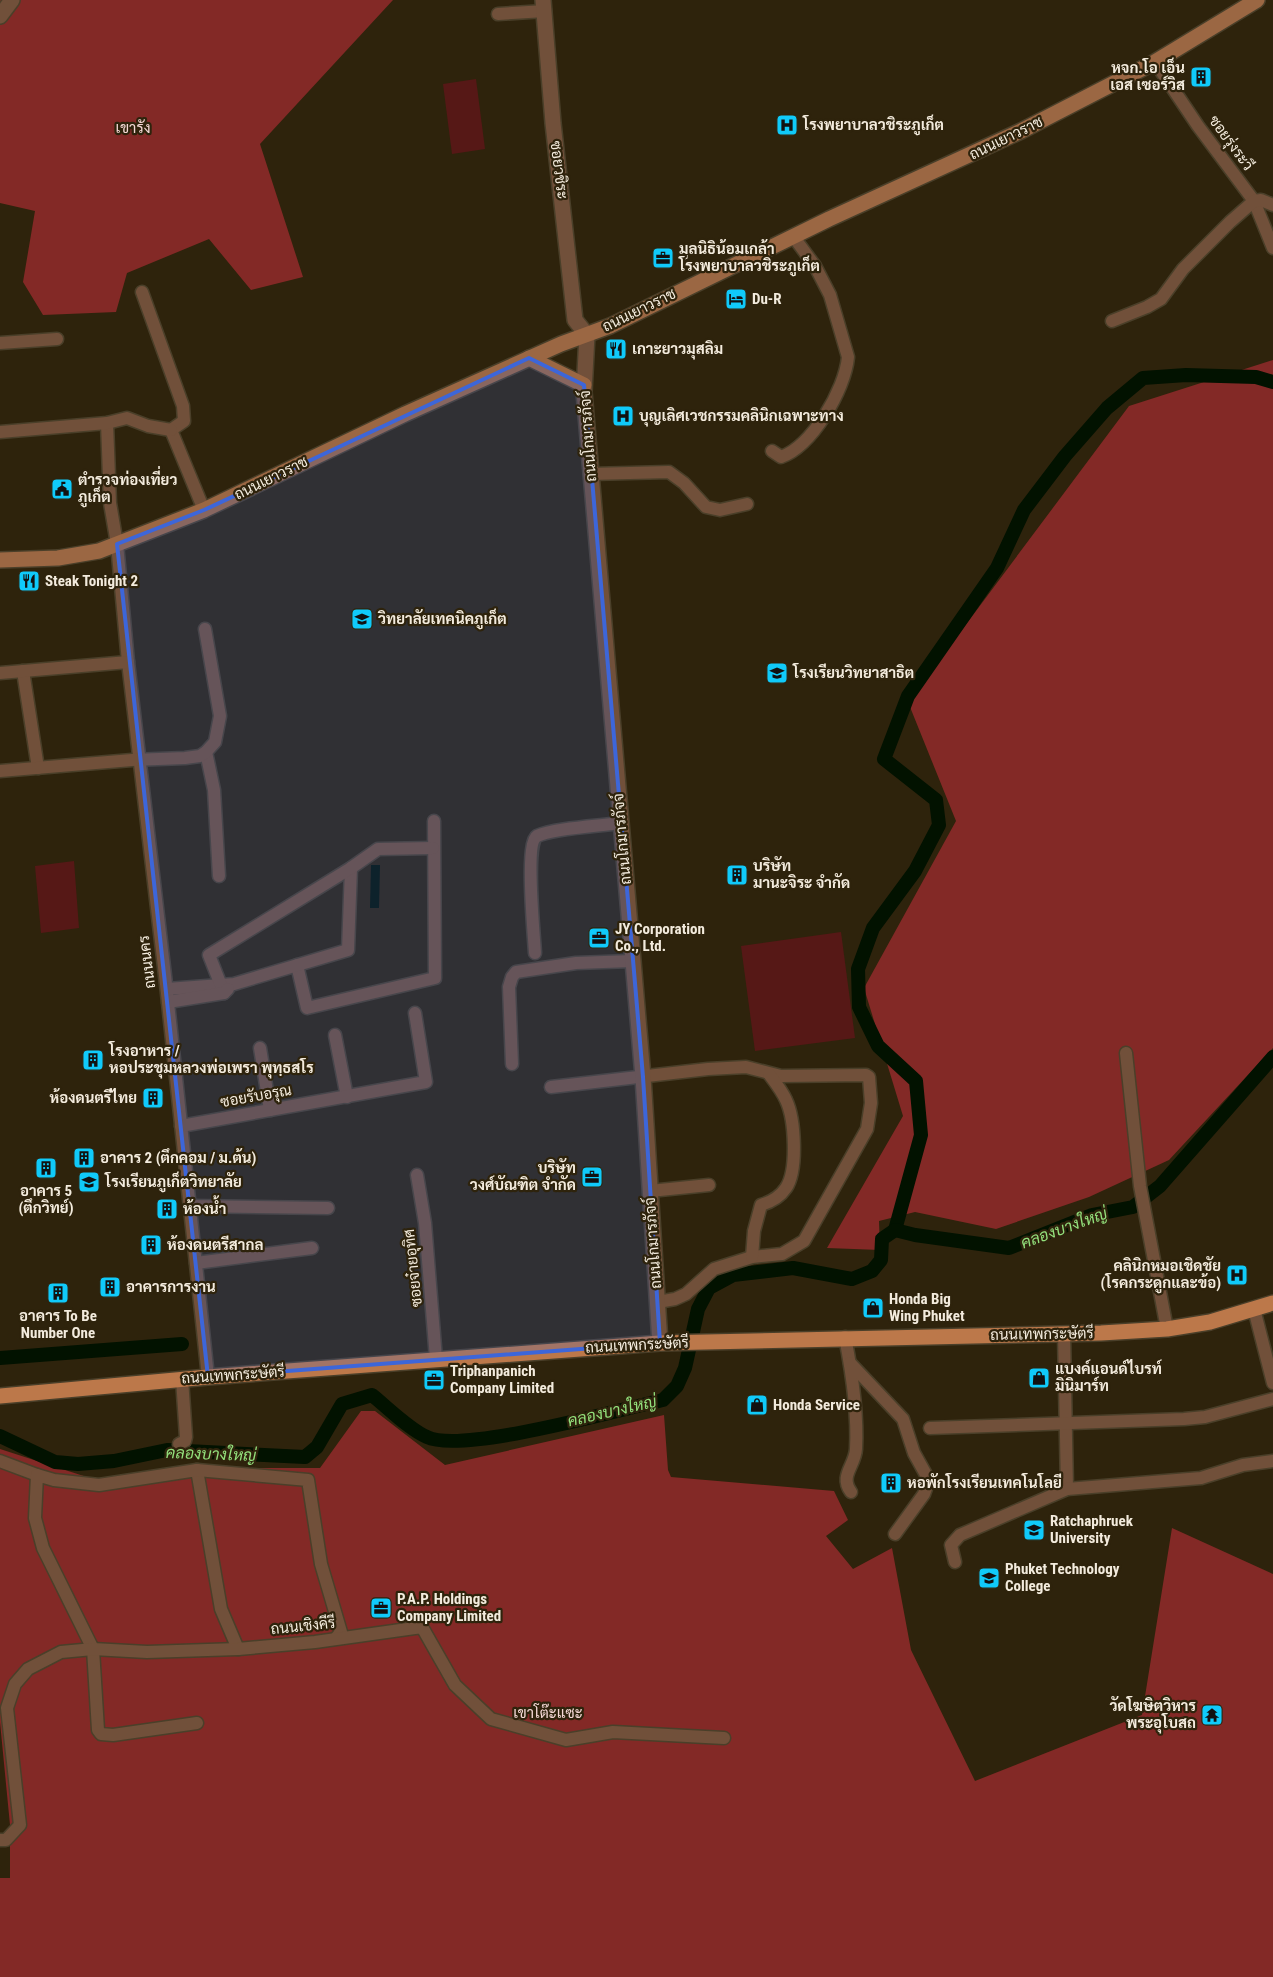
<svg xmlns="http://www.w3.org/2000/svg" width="1273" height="1977" viewBox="0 0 1273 1977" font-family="'Roboto Condensed',Sarabun,sans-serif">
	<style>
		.green { fill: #561816 }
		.forest { fill: #832926 }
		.water { fill: #021200 }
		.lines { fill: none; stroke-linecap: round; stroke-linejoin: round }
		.canal { stroke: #021200; stroke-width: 14 }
		.minor-casing { stroke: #4a3f29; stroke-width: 15 }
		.tertiary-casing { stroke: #4a3f29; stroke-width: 18 }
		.secondary-casing { stroke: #4a3f29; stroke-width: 18 }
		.primary-casing { stroke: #4a3f29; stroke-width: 18 }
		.minor { stroke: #71503a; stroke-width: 12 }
		.tertiary { stroke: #71503a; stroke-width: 15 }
		.secondary { stroke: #9b6743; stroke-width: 15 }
		.primary { stroke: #bc784a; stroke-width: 15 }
		.marked { fill: #3d66d9; fill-opacity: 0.2; stroke: #3d66d9; stroke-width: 4; stroke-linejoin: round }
		.labels { text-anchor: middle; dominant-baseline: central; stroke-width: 4.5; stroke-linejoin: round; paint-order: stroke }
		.poi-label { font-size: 15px; font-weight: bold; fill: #f3ebdd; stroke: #2e230c; text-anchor: start }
		.park-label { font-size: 15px; fill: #f5d9d6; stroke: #2e230c }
		.street-label { font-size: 15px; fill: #f3ebdd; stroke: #2e230c }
		.water-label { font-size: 16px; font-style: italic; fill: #93e07c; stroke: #2e230c }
	</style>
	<rect width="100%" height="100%" fill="#2e230c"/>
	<g class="green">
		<path d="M 476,79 L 485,149 L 452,154 L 443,84 Z"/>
		<path d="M 74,861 L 79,928 L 41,933 L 35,866 Z"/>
		<path d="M 841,932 L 855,1038 L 755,1051 L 741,946 Z"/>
	</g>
	<g class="forest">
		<path d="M 0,0 L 393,0 L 260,144 L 303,277 L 251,290 L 209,239 L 127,273 L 116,312 L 43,315 L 23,282 L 35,211 L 0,203 Z"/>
		<path d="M 1273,360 L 1273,1048 L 1169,1160 L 1089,1197 L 996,1229 L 915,1212 L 879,1221 L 880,1250 L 827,1248 L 903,1116 L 864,988 L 956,821 L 908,702 L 1129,406 Z"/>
		<path d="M 361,1411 L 375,1411 L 445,1465 L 664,1415 L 668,1470 L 671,1477 L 834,1491 L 848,1520 L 826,1536 L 853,1569 L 892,1548 L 911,1650 L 975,1781 L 1142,1715 L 1172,1528 L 1273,1574 L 1273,1977 L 0,1977 L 0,1878 L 10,1878 L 10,1825 L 0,1722 L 0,1449 L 93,1479 L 191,1468 L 320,1468 Z"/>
	</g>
	<path class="water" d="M 371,865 L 380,865 L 379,908 L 370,908 Z"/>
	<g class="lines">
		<g class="canal">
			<path d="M 895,1230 L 921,1135 L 916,1081 L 878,1046 L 859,1007 L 858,969 L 873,928 L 915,871 L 939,825 L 936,800 L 884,759 L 908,696 L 997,568 L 1024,510 L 1065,456 L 1107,408 L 1143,378 L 1186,375 L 1256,377 L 1273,382"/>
			<path d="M 0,1358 L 182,1344"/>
			<path d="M 0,1436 L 55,1462 L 78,1464 L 114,1461 L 167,1450 L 305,1457 L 317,1447 L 342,1404 L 372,1395 C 387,1407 410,1430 427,1437 C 462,1454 618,1410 663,1400 L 677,1386 L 685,1368 L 698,1309 L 709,1288 L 733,1275 L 793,1268 L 852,1279 L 872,1271 L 881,1260 L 882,1239 L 895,1230 L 915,1235 L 1009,1248 L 1092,1215 L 1133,1207 L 1160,1186 L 1273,1057"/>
		</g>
		<g class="minor-casing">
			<g id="minor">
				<path d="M 498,14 L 545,11"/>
				<path d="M 1155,62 L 1198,126 L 1254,201 L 1273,248"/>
				<path d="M 142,292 L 183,406 L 184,421 L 171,430 L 204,510"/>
				<path d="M 1112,321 L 1147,307 L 1161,299 L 1183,269 L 1230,222 L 1254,201 L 1261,200 L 1273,205"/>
				<path d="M 0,343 L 57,339"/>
				<path d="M 107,423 L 110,503 L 117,544 L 128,662 L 166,984 L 208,1377"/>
				<path d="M 0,432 L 107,423 L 127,418 L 148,426 L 171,430"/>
				<path d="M 772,451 L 781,457 C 812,446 845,390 848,357 L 830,295 L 815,266 L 793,236"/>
				<path d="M 590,474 L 669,472 L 684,483 L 706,507 L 720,510 L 747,504"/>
				<path d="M 23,671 L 38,768"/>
				<path d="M 0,673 L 128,662"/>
				<path d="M 206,752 L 214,790 L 219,876"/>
				<path d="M 0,771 L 132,760 L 185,758 L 200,756 L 206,752 L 215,742 L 220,716 L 205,629"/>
				<path d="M 535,953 C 534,936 525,843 537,836 C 554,828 600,826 620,823"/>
				<path d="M 297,965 L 307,1008 L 435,978 L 434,821"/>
				<path d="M 167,989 L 234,984 L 348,950 L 351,868"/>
				<path d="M 224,993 L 209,955 L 351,868 L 378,849 L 433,848"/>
				<path d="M 168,1002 L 224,993 L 228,989"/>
				<path d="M 335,1035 L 347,1097"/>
				<path d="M 260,1048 L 270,1110"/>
				<path d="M 1126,1053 L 1140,1186 L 1167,1329"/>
				<path d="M 512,1064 L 509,987 L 512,977 L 516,972 L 576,963 L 632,961"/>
				<path d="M 551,1087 L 708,1069 L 746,1067 L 781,1076 L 866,1075 L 869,1077 L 871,1103 L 867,1129 L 804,1241 L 782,1254 L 752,1257 L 714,1269 L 686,1294 L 675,1299 L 658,1302"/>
				<path d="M 181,1126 L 426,1082 L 415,1013"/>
				<path d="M 417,1175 L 425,1223 L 436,1359"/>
				<path d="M 650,1191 L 709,1185"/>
				<path d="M 190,1206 L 328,1208"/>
				<path d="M 752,1257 L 754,1231 L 761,1205 C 771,1202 780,1197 786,1188 C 798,1170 795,1119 786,1100 C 782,1091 775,1082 769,1074"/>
				<path d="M 196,1263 L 312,1248"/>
				<path d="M 1254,1309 L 1273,1383"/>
				<path d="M 1064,1334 L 1067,1489"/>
				<path d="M 845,1337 C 852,1373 858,1413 856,1449 C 855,1466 839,1476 851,1492"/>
				<path d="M 850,1363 L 903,1419 L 914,1453 L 929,1480 L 924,1494 L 895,1534"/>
				<path d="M 930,1428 L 1184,1419 L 1205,1417 L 1273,1399"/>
				<path d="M 179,1444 L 185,1441 L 186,1437 L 182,1379"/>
				<path d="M 0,1461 L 37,1475"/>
				<path d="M 197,1470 L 221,1609 L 238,1649"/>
				<path d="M 955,1562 L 951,1545 L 960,1535 L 1067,1489 L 1201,1478 L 1243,1465 L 1273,1461"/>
				<path d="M 197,1723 L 113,1735 L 101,1734 L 98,1730 L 93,1649 L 43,1548 L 35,1518 L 37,1475 L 54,1480 L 99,1485 L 197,1470 L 308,1480 L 321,1564 L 341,1632 L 336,1638"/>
				<path d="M 0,1840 L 6,1840 L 20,1825 L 7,1708 L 15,1684 L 28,1669 L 61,1652 L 93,1649 L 147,1652 L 238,1649 L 315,1642 L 422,1627 L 455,1685 L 491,1719 L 566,1740 L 613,1732 L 724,1738"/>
			</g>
		</g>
		<g class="tertiary-casing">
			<g id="tertiary">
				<path d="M 543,0 L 553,123 L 575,320 L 587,335 L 584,392 L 643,1077 L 660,1343"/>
				<path d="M 0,16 L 12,0"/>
			</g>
		</g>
		<g class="secondary-casing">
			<g id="secondary">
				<path d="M 529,358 L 584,385"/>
				<path d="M 0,560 L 58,558 L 99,551 L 204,510 L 405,414 L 561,344 L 610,326 L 829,219 L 1021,131 L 1155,62 L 1257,0"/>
			</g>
		</g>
		<g class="primary-casing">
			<path id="primary" d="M 0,1396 L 208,1377 L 660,1343 L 1101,1333 L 1167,1329 L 1210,1322 L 1273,1303"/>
		</g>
		<use href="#minor" class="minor"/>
		<use href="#tertiary" class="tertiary"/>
		<use href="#secondary" class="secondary"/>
		<use href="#primary" class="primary"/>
	</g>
	<path class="marked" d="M 529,358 L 584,385 L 643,1077 L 660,1343 L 208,1377 L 117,544 L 204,510 Z"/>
	<defs>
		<g id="building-square" transform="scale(1.125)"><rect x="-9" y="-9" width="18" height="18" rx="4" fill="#10cafa" stroke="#2e230c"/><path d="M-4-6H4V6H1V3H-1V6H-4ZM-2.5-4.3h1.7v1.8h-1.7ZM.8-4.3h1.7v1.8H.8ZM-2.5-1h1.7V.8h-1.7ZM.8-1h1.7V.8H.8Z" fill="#111"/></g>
		<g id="hospital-square" transform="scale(1.125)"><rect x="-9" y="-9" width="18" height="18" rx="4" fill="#10cafa" stroke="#2e230c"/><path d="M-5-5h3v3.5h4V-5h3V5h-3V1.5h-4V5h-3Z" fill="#111"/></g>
		<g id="office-square" transform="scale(1.125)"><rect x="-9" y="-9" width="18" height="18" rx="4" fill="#10cafa" stroke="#2e230c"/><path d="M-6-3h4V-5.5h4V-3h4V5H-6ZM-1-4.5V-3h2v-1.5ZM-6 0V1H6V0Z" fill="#111"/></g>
		<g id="hotel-square" transform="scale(1.125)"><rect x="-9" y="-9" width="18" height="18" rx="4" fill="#10cafa" stroke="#2e230c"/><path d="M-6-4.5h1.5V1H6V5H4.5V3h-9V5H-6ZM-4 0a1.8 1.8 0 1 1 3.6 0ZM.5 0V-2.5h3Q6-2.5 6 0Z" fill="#111"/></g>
		<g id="restaurant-square" transform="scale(1.125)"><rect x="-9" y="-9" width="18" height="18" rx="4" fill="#10cafa" stroke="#2e230c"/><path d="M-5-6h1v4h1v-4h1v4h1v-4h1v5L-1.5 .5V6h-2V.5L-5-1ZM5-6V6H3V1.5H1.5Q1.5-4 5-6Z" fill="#111"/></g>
		<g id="civic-square" transform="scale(1.125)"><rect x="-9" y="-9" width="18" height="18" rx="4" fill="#10cafa" stroke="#2e230c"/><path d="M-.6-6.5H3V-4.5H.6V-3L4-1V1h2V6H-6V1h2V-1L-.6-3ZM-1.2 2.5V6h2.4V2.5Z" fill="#111"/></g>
		<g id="university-square" transform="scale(1.125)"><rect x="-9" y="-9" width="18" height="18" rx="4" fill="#10cafa" stroke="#2e230c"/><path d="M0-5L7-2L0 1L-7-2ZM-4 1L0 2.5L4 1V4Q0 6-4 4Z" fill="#111"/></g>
		<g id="school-square" transform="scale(1.125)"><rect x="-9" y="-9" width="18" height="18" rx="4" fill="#10cafa" stroke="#2e230c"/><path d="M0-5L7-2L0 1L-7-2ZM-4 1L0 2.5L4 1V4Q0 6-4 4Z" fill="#111"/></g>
		<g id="shop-square" transform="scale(1.125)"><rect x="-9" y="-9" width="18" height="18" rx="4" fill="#10cafa" stroke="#2e230c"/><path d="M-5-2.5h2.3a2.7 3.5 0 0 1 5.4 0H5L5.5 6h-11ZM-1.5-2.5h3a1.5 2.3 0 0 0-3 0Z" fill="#111"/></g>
		<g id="temple-square" transform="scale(1.125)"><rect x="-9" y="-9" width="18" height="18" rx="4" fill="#10cafa" stroke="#2e230c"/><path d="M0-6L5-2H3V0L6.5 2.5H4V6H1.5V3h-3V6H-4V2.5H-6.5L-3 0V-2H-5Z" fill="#111"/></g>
	</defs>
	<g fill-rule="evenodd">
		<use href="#building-square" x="1201" y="77"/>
		<use href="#hospital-square" x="787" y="125"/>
		<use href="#office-square" x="663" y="258"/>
		<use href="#hotel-square" x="736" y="299"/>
		<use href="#restaurant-square" x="616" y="349"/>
		<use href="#hospital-square" x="623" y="416"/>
		<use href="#civic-square" x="62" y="489"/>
		<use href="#restaurant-square" x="29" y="581"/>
		<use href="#university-square" x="362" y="619"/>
		<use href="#school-square" x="777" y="673"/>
		<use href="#building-square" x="737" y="875"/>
		<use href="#office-square" x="599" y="938"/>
		<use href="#building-square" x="93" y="1060"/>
		<use href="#building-square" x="153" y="1098"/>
		<use href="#building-square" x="84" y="1158"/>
		<use href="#building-square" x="46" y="1168"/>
		<use href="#office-square" x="592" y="1177"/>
		<use href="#school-square" x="89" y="1182"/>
		<use href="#building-square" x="167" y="1209"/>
		<use href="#building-square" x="151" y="1245"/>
		<use href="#hospital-square" x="1237" y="1275"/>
		<use href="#building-square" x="110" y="1287"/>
		<use href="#building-square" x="58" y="1293"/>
		<use href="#shop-square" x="873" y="1308"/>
		<use href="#shop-square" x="1039" y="1378"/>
		<use href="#office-square" x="434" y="1380"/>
		<use href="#shop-square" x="757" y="1405"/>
		<use href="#building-square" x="891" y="1483"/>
		<use href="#university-square" x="1034" y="1530"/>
		<use href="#university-square" x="989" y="1578"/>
		<use href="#office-square" x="381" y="1608"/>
		<use href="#temple-square" x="1212" y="1715"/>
	</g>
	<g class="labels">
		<g class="poi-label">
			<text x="1185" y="68" text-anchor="end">หจก.โอ เอ็น<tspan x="1185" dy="17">เอส เซอร์วิส</tspan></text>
			<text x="803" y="125">โรงพยาบาลวชิระภูเก็ต</text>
			<text x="679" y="249">มูลนิธิน้อมเกล้า<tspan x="679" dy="17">โรงพยาบาลวชิระภูเก็ต</tspan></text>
			<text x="752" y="299">Du-R</text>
			<text x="632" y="349">เกาะยาวมุสลิม</text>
			<text x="639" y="416">บุญเลิศเวชกรรมคลินิกเฉพาะทาง</text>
			<text x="78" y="480">ตำรวจท่องเที่ยว<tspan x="78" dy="17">ภูเก็ต</tspan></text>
			<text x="45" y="581">Steak Tonight 2</text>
			<text x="378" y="619">วิทยาลัยเทคนิคภูเก็ต</text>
			<text x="793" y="673">โรงเรียนวิทยาสาธิต</text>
			<text x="753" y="866">บริษัท<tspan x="753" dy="17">มานะจิระ จำกัด</tspan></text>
			<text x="615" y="929">JY Corporation<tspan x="615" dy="17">Co., Ltd.</tspan></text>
			<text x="109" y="1051">โรงอาหาร /<tspan x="109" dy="17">หอประชุมหลวงพ่อเพรา พุทฺธสโร</tspan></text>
			<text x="137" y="1098" text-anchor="end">ห้องดนตรีไทย</text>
			<text x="100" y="1158">อาคาร 2 (ตึกคอม / ม.ต้น)</text>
			<text x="576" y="1168" text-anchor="end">บริษัท<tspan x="576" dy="17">วงศ์บัณฑิต จำกัด</tspan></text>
			<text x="105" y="1182">โรงเรียนภูเก็ตวิทยาลัย</text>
			<text x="46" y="1191" text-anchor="middle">อาคาร 5<tspan x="46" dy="17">(ตึกวิทย์)</tspan></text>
			<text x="183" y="1209">ห้องน้ำ</text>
			<text x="167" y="1245">ห้องดนตรีสากล</text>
			<text x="1221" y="1266" text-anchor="end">คลินิกหมอเชิดชัย<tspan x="1221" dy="17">(โรคกระดูกและข้อ)</tspan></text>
			<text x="126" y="1287">อาคารการงาน</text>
			<text x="889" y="1299">Honda Big<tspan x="889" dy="17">Wing Phuket</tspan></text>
			<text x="58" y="1316" text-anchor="middle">อาคาร To Be<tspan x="58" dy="17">Number One</tspan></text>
			<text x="1055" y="1369">แบงค์แอนด์ไบรท์<tspan x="1055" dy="17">มินิมาร์ท</tspan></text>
			<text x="450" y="1371">Triphanpanich<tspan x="450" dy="17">Company Limited</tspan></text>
			<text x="773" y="1405">Honda Service</text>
			<text x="907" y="1483">หอพักโรงเรียนเทคโนโลยี</text>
			<text x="1050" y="1521">Ratchaphruek<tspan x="1050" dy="17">University</tspan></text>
			<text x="1005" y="1569">Phuket Technology<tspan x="1005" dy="17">College</tspan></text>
			<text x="397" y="1599">P.A.P. Holdings<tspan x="397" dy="17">Company Limited</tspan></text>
			<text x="1196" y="1706" text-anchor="end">วัดโฆษิตวิหาร<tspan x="1196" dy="17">พระอุโบสถ</tspan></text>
		</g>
		<g class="park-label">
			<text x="133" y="128">เขารัง</text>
			<text x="548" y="1713">เขาโต๊ะแซะ</text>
		</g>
		<g class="street-label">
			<text transform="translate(1006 138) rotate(-26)">ถนนเยาวราช</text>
			<text transform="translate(1231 143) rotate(54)">ซอยรุ่งระวี</text>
			<text transform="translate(559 170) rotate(83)">ซอยวชิระ</text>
			<text transform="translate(639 310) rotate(-26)">ถนนเยาวราช</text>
			<text transform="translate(588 436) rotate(-94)">ถนนโกมารภัจจ์</text>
			<text transform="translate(271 478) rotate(-26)">ถนนเยาวราช</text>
			<text transform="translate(622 839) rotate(-95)">ถนนโกมารภัจจ์</text>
			<text transform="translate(147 962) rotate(-97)">ถนนนคร</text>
			<text transform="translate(256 1096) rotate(-10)">ซอยรับอรุณ</text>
			<text transform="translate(653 1243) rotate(-94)">ถนนโกมารภัจจ์</text>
			<text transform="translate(413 1268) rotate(-96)">ซอยจ๋ายอุทิศ</text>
			<text transform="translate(1042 1334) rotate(-1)">ถนนเทพกระษัตรี</text>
			<text transform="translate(637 1345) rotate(-3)">ถนนเทพกระษัตรี</text>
			<text transform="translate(233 1375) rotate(-4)">ถนนเทพกระษัตรี</text>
			<text transform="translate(303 1626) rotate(-6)">ถนนเชิงคีรี</text>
		</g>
		<g class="water-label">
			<text transform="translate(1064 1228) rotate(-20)">คลองบางใหญ่</text>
			<text transform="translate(612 1411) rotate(-13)">คลองบางใหญ่</text>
			<text transform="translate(211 1454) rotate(2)">คลองบางใหญ่</text>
		</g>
	</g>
</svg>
